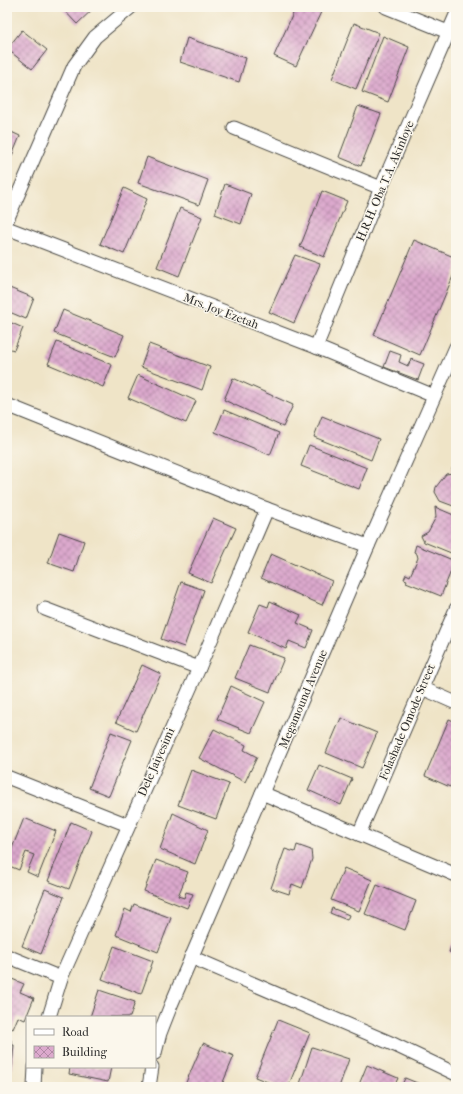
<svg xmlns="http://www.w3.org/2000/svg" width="463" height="1094" viewBox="0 0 463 1094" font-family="'IM FELL French Canon',serif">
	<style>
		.building { fill: url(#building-cross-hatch) }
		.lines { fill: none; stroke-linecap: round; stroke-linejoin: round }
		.street-casing { stroke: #484742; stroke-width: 15 }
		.street { stroke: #fff; stroke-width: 13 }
		.labels { text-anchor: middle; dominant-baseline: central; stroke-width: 3; stroke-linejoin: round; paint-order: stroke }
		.street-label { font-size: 12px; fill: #2b2b2b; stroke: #fbf7ec }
	</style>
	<defs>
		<pattern id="building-cross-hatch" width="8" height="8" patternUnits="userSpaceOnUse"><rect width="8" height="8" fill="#dca9cd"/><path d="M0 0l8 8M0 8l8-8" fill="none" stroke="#b38aa7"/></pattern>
	</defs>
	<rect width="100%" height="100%" fill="#fbf7ec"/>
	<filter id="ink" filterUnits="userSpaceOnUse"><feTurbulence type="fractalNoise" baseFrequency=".025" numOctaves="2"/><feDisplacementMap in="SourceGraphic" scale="8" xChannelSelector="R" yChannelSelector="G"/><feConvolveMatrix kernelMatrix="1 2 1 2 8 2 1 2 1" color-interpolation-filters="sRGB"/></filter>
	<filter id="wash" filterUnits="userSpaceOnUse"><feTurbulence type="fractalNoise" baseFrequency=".012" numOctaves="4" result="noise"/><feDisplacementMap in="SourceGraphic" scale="16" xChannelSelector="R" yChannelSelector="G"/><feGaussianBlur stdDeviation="0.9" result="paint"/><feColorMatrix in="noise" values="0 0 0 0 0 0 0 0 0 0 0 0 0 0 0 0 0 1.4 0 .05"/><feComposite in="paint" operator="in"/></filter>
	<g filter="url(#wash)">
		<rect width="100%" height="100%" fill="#efe4c7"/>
		<g id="blocks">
			<g class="building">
				<path d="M 61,7 L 93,7 L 94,8 L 77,24 Z"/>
				<path d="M 296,7 L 310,7 L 321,12 L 296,66 L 274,56 Z"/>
				<path d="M 354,23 L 379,33 L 356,89 L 332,79 Z"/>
				<path d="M 22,30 L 47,50 L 32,69 L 7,49 Z"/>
				<path d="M 383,36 L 409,47 L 388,102 L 362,92 Z"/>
				<path d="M 187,38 L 246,58 L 239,82 L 180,62 Z"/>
				<path d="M 358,106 L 381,114 L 361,166 L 339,157 Z"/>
				<path d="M 7,130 L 20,136 L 7,168 Z"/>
				<path d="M 147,157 L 208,180 L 199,205 L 138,183 Z"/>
				<path d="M 225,184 L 251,194 L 241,224 L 215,214 Z"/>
				<path d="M 124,188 L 147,199 L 124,254 L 100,244 Z"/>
				<path d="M 322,191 L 347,201 L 324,257 L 300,247 Z"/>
				<path d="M 180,208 L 202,217 L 179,276 L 157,267 Z"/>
				<path d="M 414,240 L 456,258 L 456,269 L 420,355 L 374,335 Z"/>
				<path d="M 295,255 L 320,264 L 294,323 L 269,312 Z"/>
				<path d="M 7,287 L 34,298 L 26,319 L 7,311 Z"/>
				<path d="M 63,310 L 124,335 L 115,357 L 54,333 Z"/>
				<path d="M 7,321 L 23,328 L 14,350 L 7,348 Z"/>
				<path d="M 57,342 L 112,365 L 103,387 L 48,364 Z"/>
				<path d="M 149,344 L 210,367 L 202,390 L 141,367 Z"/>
				<path d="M 390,351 L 401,355 L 399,362 L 408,366 L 411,359 L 424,364 L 418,380 L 384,367 Z"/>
				<path d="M 138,375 L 196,401 L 186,423 L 128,398 Z"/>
				<path d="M 233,378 L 293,405 L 283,427 L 224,400 Z"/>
				<path d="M 224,410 L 279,433 L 270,455 L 215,432 Z"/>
				<path d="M 322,416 L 379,439 L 371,460 L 314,437 Z"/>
				<path d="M 309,445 L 367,468 L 359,489 L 301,466 Z"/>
				<path d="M 452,468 L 456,470 L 456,507 L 440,501 L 435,492 L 436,487 L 446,474 L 453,473 Z"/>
				<path d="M 435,507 L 456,516 L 456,555 L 424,542 L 421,536 L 428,532 L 436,517 Z"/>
				<path d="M 213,518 L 236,528 L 211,583 L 188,573 Z"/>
				<path d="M 59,532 L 84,541 L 74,572 L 48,563 Z"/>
				<path d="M 416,545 L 455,561 L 441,596 L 406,582 L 407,580 L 404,579 L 406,574 L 410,576 L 418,558 L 417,554 L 414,552 Z"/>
				<path d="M 271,554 L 332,581 L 322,605 L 261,578 Z"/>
				<path d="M 181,582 L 204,590 L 184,647 L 161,639 Z"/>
				<path d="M 270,601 L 301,615 L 297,623 L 313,630 L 306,648 L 289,641 L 286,649 L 248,632 L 260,604 L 268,607 Z"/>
				<path d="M 249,645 L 284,658 L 270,692 L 235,678 Z"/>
				<path d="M 142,665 L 161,674 L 136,731 L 116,722 Z"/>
				<path d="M 231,686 L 265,702 L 251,733 L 217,719 Z"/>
				<path d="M 341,718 L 377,733 L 362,768 L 326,753 Z"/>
				<path d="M 449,719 L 456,722 L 456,773 L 450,787 L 425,776 Z"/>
				<path d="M 214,729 L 246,745 L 244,750 L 257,757 L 245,782 L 199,758 Z"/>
				<path d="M 111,732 L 132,740 L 109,796 L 89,788 Z"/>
				<path d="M 319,765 L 352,779 L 341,805 L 308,790 Z"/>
				<path d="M 191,770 L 229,784 L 216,819 L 178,805 Z"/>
				<path d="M 173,813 L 208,830 L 195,864 L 160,849 Z"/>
				<path d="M 24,818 L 56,831 L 38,877 L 27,872 L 34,855 L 26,852 L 19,870 L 7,865 L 7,861 Z"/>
				<path d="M 71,822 L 92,831 L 69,889 L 48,881 Z"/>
				<path d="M 297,845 L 311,850 L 312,859 L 302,888 L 292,884 L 289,894 L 271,888 L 285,849 L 295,852 Z"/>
				<path d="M 156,860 L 188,872 L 178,896 L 184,898 L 186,892 L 193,894 L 187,908 L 144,891 Z"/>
				<path d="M 344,868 L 372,880 L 359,911 L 331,900 Z"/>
				<path d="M 377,885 L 416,901 L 405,930 L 365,914 Z"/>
				<path d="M 45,889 L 64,897 L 41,954 L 22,946 Z"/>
				<path d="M 134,904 L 171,918 L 158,952 L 116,935 L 125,909 L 131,912 Z"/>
				<path d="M 332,908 L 349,915 L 347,920 L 330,913 Z"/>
				<path d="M 456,935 L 456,955 L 449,952 Z"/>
				<path d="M 114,946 L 153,961 L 141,994 L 102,979 Z"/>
				<path d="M 12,979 L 24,984 L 20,992 L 34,998 L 25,1020 L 18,1017 L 13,1029 L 7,1026 L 7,987 L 8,988 Z"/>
				<path d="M 99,990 L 135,1002 L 130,1017 L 90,1017 Z"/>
				<path d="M 278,1020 L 310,1033 L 288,1087 L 280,1087 L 255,1077 Z"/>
				<path d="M 7,1040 L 12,1041 L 12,1045 L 14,1045 L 11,1075 L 7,1075 Z"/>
				<path d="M 203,1043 L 234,1056 L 221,1087 L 184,1087 Z"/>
				<path d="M 312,1047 L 349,1059 L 339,1087 L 299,1087 Z"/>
				<path d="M 367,1065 L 398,1078 L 394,1087 L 358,1087 Z"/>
				<path d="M 70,1067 L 111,1067 L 108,1082 L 69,1074 Z"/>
				<path d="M 405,1078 L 427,1087 L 401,1087 Z"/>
			</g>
		</g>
	</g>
	<g filter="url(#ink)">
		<use href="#blocks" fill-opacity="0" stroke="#484742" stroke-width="1"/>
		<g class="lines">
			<g class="street-casing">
				<g id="street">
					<path d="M 386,7 L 448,32"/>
					<path d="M 234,128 L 381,188"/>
					<path d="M 7,220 L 74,66 L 95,37 L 131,7"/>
					<path d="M 7,228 L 316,347 L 434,396"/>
					<path d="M 316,347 L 381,188 L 456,15"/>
					<path d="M 7,405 L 267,509 L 368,546"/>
					<path d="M 45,609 L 199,668"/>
					<path d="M 422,688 L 456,703"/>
					<path d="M 7,777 L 128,825"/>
					<path d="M 262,793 L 456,875"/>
					<path d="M 359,834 L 456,609"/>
					<path d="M 7,956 L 61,978"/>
					<path d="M 191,957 L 395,1045 L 456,1074"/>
					<path d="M 49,1017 L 61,978 L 199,668 L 267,509"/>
					<path d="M 155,1053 L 160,1033 L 171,1005 L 368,546 L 456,347"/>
					<path d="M 34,1087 L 35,1067"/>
					<path d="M 149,1087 L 152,1067"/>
				</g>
			</g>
			<use href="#street" class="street"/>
		</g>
	</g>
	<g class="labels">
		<g class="street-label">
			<text transform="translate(385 181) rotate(-67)">H.R.H. Oba T.A. Akinloye</text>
			<text transform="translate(221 311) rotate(21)">Mrs. Joy Ezetah</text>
			<text transform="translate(303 699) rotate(-67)">Megamound Avenue</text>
			<text transform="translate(407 722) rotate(-67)">Folashade Omode Street</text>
			<text transform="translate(156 762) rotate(-66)">Dele Jaiyesimi</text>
		</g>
	</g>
	<rect width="463" height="1094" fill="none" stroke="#fbf7ec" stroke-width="24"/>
	<rect x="26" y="1016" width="130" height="52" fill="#fbf7ec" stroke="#a8a59f"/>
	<rect x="34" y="1029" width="20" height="6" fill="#ffffff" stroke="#a8a59f"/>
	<text x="62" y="1036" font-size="12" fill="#2b2b2b">Road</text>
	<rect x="34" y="1046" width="20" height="12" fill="url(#building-cross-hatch)" stroke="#a8a59f"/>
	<text x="62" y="1056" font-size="12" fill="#2b2b2b">Building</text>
</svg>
